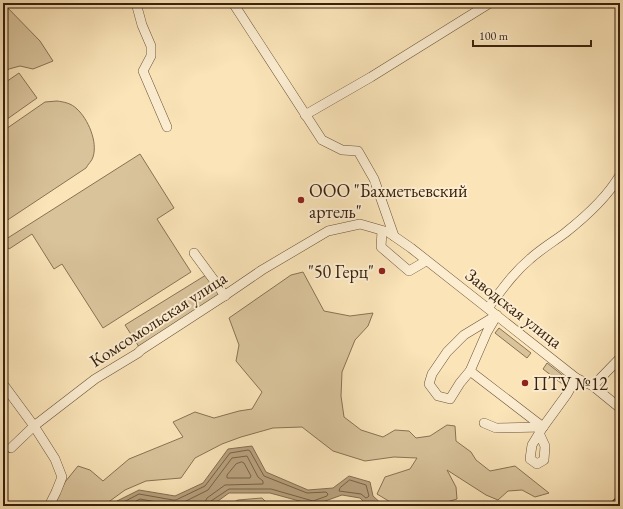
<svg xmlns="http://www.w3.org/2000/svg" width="623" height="509" viewBox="0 0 623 509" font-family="'EB Garamond',serif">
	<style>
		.green { fill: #d9c39b; stroke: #897254 }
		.water { fill: #b8a27e; stroke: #856e51 }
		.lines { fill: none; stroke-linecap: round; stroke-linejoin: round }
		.shore { stroke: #786246; stroke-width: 1 }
		.minor-casing { stroke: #695238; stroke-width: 10 }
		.major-casing { stroke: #39210d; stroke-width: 14 }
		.minor { stroke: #fcedd1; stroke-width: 9 }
		.major { stroke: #fae4b8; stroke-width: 12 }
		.poi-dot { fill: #8f2418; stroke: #fcedd1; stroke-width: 1.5 }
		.labels { text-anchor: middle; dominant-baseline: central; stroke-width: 4; stroke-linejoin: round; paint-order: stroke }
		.poi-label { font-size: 18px; fill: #39210d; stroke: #fcedd1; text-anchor: start }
		.street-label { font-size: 18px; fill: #39210d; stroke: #fcedd1 }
	</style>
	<rect width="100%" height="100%" fill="#fae4b8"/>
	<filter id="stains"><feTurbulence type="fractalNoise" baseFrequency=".005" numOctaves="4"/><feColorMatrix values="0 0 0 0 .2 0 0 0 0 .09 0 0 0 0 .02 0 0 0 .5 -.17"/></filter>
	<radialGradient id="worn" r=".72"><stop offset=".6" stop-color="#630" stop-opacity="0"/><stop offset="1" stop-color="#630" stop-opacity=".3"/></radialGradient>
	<g class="green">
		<path d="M 3,3 L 40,41 L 53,61 L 33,69 L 20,66 L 9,69 L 3,73 Z"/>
		<path d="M 19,73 L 37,98 L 3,122 L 3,84 Z"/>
		<path d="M 57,101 C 64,102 71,103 77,109 C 88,119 98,142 93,157 C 92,161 88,164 86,168 L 3,223 L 3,131 L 45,102 Z"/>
		<path d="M 140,154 L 174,208 L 157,219 L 191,272 L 103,328 L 62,264 L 54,269 L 32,234 L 9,249 L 3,241 Z"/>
		<path d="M 303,272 L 324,311 L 350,316 L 373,313 L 368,326 L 355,340 L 342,372 L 341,396 L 344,417 L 361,430 L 383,437 L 395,430 L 409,431 L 416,438 L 430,436 L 447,425 L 455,426 L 456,441 L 471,452 L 476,460 L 490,471 L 515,466 L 549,493 L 535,497 L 522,490 L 508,491 L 498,500 L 486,495 L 447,470 L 456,487 L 457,499 L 433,506 L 397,506 L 377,494 L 385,477 L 410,469 L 417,458 L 394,457 L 365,461 L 333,451 L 302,427 L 273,428 L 241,437 L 222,444 L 195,458 L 181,478 L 146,481 L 125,490 L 103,506 L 53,506 L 65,482 L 78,466 L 90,470 L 103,481 L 129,459 L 183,437 L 173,422 L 195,412 L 214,418 L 239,411 L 252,409 L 262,392 L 236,361 L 239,345 L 229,318 L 291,275 Z"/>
		<path d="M 206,275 L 221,298 L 141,350 L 125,325 Z"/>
		<path d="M 499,328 L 531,353 L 527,358 L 495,333 Z"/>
		<path d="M 547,363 L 570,381 L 566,387 L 543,369 Z"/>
		<path d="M 262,498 L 270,506 L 226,506 L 238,500 Z"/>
	</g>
	<path class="water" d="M 252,446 L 266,472 L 308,490 L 333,488 L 349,476 L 370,482 L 373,496 L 384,506 L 368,506 L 360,498 L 342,495 L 314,505 L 270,493 L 229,493 L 211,506 L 107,506 L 139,490 L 175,496 L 203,483 L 228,449 Z"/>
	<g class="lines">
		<g class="shore">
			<path d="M 242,462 L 244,463 L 251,476 L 250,478 L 227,478 L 227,475 L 236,464 Z"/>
			<path d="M 350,480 L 366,485 L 369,496 L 368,497 L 366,498 L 361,494 L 339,491 L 340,488 Z"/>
			<path d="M 116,506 L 139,494 L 173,500 L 176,500 L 205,486 L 230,453 L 248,450 L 250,451 L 264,476 L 307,493 L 326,492 L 328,494 L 327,496 L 313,501 L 271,489 L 229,489 L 211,501 L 209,503 L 209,506"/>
			<path d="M 127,506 L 140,499 L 173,505 L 178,505 L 208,490 L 232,458 L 247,456 L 258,477 L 263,481 L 263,484 L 225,485 L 207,498 L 205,502 L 204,506"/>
		</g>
		<g class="minor-casing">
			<g id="minor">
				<path d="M 136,3 L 142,25 L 151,46 L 151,56 L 143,71 L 167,127"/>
				<path d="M 233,3 L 322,140 L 342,150 L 358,151 L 374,179 L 394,236"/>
				<path d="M 305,115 L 371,77 L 490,3"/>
				<path d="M 382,231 L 381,247 L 409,271 L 426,261"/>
				<path d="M 194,253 L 216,283 L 225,296"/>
				<path d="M 488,308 C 501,291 513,273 530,259 C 541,249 553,242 565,233 C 584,218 608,196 620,175"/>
				<path d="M 497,315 L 487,332 L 470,371 L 460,383 L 450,399 L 438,396 L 429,384 L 432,374 L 447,352 L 464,335 Z"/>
				<path d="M 470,371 L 543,427"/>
				<path d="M 3,384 L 34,426 L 55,459 L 62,477 L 56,492 L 49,506"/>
				<path d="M 593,386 L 620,358"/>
				<path d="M 484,423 L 496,428 L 543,427"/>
				<path d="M 539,433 L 545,446 L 544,460 L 537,464 L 530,459 L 532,445 L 543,427 L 567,394 L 576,378"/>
				<path d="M 11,448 L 34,426 L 95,379 L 138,353 L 141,350 L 221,298 L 262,270 L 328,231 L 360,224 L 388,232 L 411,248 L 576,378 L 593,386 L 620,408"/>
			</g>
		</g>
		<g class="major-casing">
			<path id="major" d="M 617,506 L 620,503"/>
		</g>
		<use href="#minor" class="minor"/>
		<use href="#major" class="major"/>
	</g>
	<g class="poi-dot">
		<circle cx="301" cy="200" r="4"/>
		<circle cx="382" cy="271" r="4"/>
		<circle cx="525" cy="383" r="4"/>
	</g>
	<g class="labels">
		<g class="poi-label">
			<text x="309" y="190">ООО "Бахметьевский<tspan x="309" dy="21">артель"</tspan></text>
			<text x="374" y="271" text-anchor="end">"50 Герц"</text>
			<text x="533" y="383">ПТУ №12</text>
		</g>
		<g class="street-label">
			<text transform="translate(514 308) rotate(38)">Заводская улица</text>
			<text transform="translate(158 319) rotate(-33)">Комсомольская улица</text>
		</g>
	</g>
	<rect width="623" height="509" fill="none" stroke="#fae4b8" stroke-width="16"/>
	<rect x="4" y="4" width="615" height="501" fill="none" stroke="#39210d" stroke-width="2"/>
	<rect x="8" y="8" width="607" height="493" fill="none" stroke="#39210d"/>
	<path d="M473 40v6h118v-6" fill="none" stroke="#39210d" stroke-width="2"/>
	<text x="479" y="40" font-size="12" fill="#39210d" stroke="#fcedd1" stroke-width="3" paint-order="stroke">100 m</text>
	<rect width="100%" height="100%" filter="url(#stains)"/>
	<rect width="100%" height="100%" fill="url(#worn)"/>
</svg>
